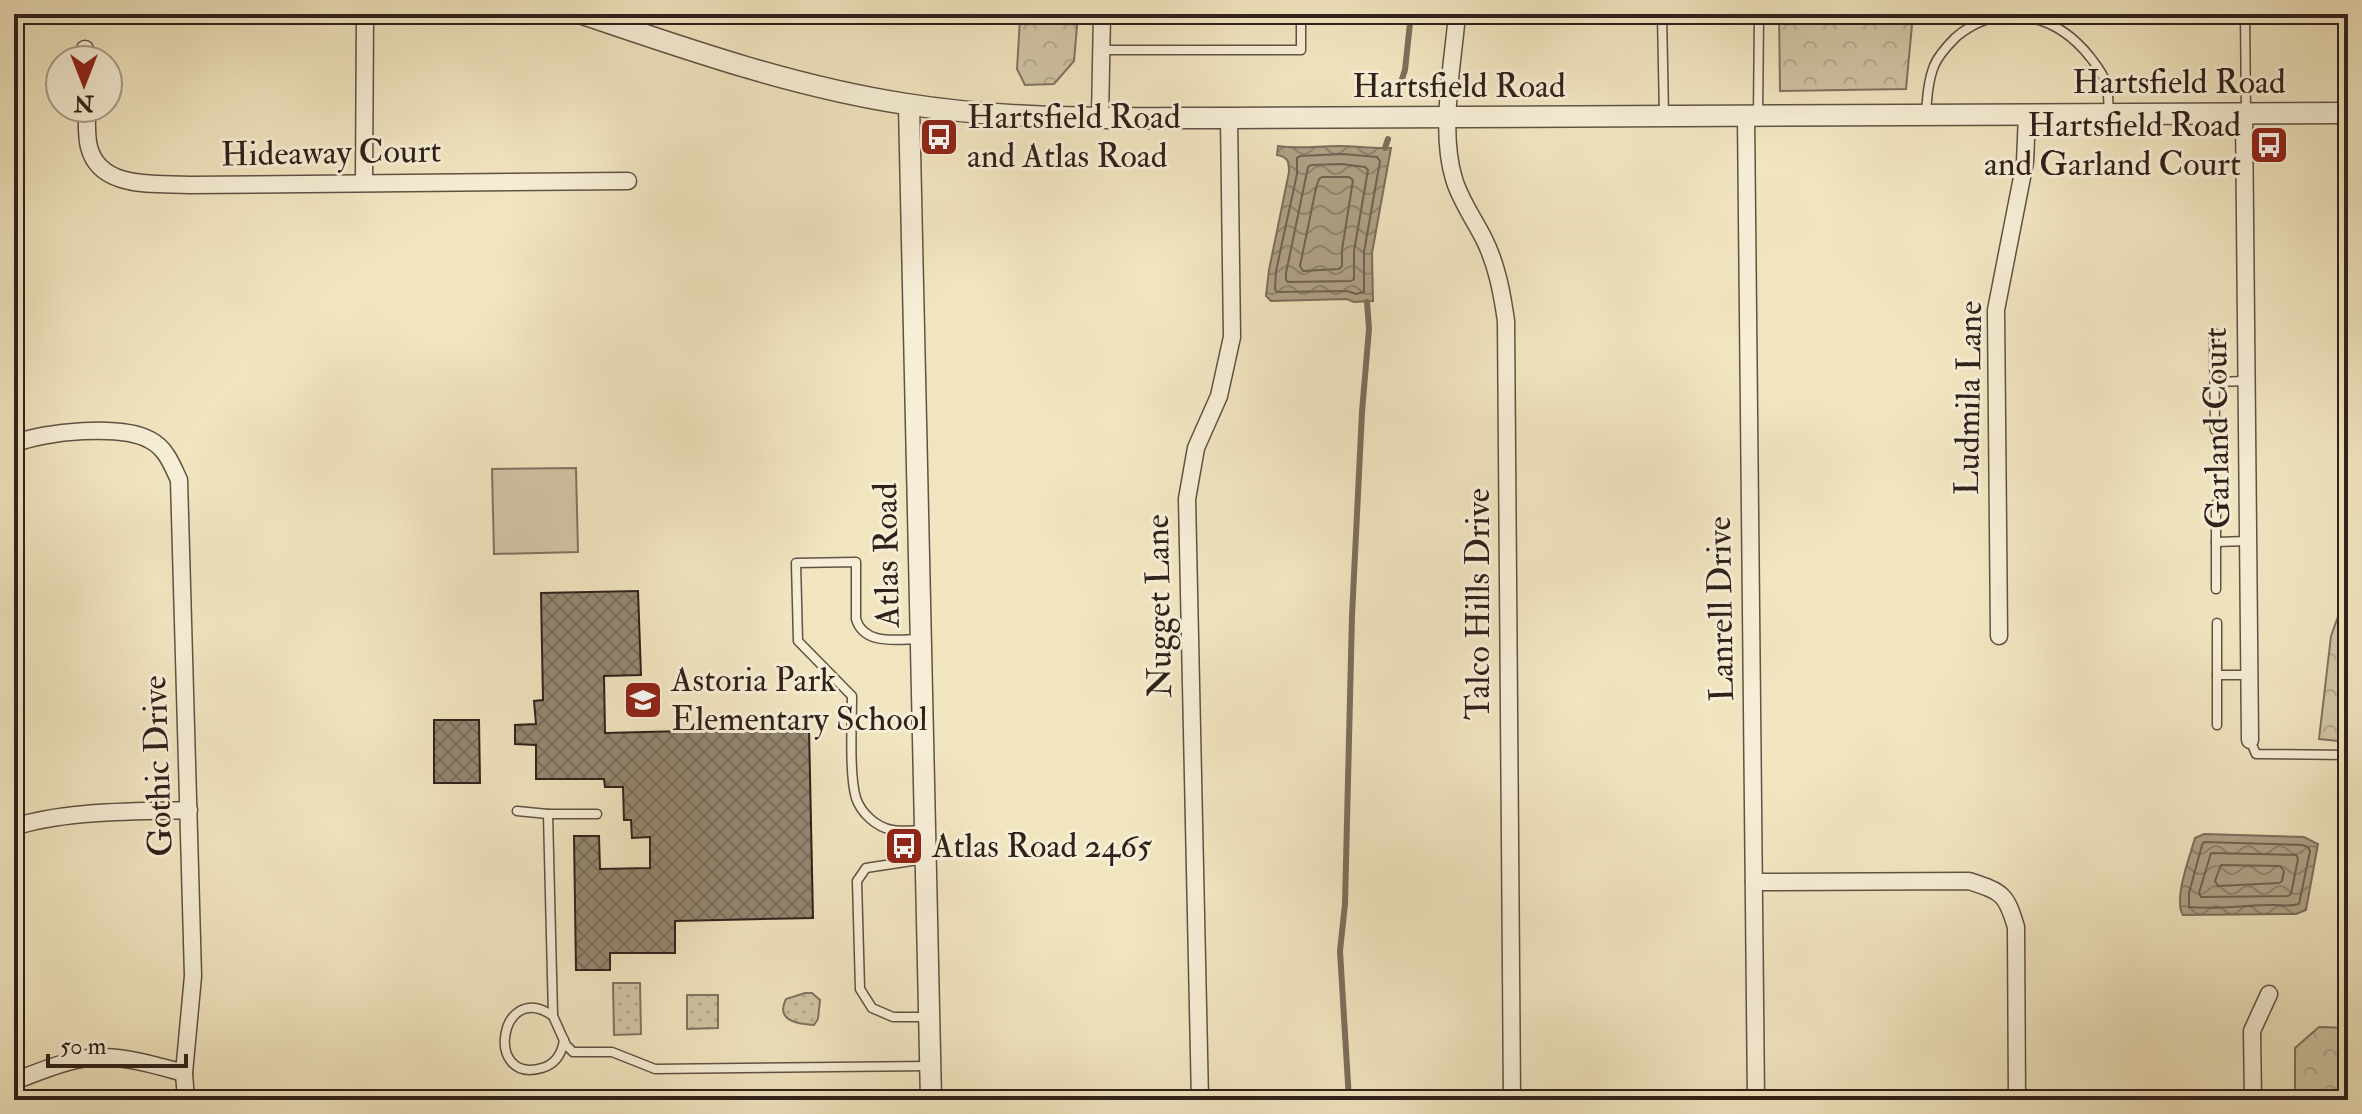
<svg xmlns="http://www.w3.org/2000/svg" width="2362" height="1114" viewBox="0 0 2362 1114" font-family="'IM FELL Double Pica',serif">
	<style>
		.forest { fill: url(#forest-crowns); stroke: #807260; stroke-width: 2 }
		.park { fill: url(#park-dots); stroke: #807260; stroke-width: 2 }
		.garden { fill: #d0c4a4; stroke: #807260; stroke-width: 2 }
		.water { fill: url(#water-waves); stroke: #7c6e5c; stroke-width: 2 }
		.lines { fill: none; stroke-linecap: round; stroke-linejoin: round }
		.shore { stroke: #6f6252; stroke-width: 2 }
		.stream { stroke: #7c6e5c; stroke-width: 6 }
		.building { fill: url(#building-cross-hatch); stroke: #2f211b; stroke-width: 2 }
		.service-casing { stroke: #605244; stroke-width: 11 }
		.minor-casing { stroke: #605244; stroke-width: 19 }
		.tertiary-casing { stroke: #605244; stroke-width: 23 }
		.service { stroke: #f6eed6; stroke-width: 8 }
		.minor { stroke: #f6eed6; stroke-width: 16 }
		.tertiary { stroke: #f6eed6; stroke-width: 20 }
		.labels { text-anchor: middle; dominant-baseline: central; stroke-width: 6; stroke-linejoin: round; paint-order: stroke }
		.street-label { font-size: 34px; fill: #2f211b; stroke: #f6eed6 }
		.poi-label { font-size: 34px; fill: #2f211b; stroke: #f6eed6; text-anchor: start }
	</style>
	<defs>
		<pattern id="forest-crowns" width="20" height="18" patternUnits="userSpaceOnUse" patternTransform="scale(2)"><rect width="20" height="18" fill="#d0c4a4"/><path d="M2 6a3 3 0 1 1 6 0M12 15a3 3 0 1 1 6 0" fill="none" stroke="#b3a88d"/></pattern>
		<pattern id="park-dots" width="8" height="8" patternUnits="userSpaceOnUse" patternTransform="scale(2)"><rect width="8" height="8" fill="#d0c4a4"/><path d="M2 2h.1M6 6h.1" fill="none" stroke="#b3a88d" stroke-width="1.8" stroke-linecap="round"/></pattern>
		<pattern id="water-waves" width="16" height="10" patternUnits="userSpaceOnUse" patternTransform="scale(2)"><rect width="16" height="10" fill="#afa288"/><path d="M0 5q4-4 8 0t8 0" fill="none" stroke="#8f846e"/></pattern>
		<pattern id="building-cross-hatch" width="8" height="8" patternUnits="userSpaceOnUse" patternTransform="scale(2)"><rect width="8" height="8" fill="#948771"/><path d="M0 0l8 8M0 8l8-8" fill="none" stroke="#796e5c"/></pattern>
	</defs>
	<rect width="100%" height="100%" fill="#f1e5c0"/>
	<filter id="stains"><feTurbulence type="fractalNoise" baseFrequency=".0025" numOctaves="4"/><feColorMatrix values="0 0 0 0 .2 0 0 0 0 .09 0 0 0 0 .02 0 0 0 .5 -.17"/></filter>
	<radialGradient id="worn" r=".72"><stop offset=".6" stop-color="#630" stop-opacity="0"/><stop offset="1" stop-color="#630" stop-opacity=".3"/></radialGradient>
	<g class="forest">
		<path d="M 1022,14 L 1078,14 L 1074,61 L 1054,84 L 1025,85 L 1017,69 L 1020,19 Z"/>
		<path d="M 1779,14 L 1913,14 L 1906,89 L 1780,91 Z"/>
		<path d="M 2348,589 L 2348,742 L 2319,739 L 2331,636 Z"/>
		<path d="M 2319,1027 L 2348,1028 L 2348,1100 L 2304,1100 L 2295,1089 L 2295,1048 Z"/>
	</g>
	<g class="park">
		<path d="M 613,983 L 640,983 L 641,1034 L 614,1035 Z"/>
		<path d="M 805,993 L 812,993 L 820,1000 L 818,1019 L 814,1025 C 798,1024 775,1021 786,999 Z"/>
		<path d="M 687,995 L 718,995 L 718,1028 L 687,1029 Z"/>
	</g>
	<path class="garden" d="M 576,468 L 578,552 L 494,554 L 492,469 Z"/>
	<g class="water">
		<path d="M 1278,146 C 1298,149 1318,146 1338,146 C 1356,146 1373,149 1391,148 L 1372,253 L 1373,301 L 1354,302 L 1347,299 L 1271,301 L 1266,296 L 1269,270 L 1289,172 C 1289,161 1288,157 1277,155 Z"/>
		<path d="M 2204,834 L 2304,837 L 2318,844 L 2306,910 L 2296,914 L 2183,915 C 2173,900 2190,856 2195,838 Z"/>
	</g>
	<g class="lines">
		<g class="shore">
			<path d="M 1343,154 L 1377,157 L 1380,161 L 1364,252 L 1364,292 L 1356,294 L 1347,291 L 1277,292 L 1275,289 L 1276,271 L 1297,174 L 1297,158 L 1300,156 Z"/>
			<path d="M 1342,164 L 1365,167 L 1368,170 L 1354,251 L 1354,279 L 1351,281 L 1288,282 L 1286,280 L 1286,273 L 1308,167 L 1311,165 Z"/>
			<path d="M 1322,177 L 1349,177 L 1353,180 L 1342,250 L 1342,266 L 1339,269 L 1303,271 L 1300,266 L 1316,188 L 1319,179 Z"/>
			<path d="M 2204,842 L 2302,845 L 2308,847 L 2310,851 L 2299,904 C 2290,907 2283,905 2273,905 C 2245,905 2217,910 2189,907 L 2189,893 L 2202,845 Z"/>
			<path d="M 2211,853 L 2296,855 L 2298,859 L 2291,894 L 2288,896 L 2201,897 L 2199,893 Z"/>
			<path d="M 2221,865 L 2280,866 L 2284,871 L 2282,881 L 2279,883 L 2218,886 L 2215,881 Z"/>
		</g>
		<g class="stream">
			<path d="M 1397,94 L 1405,70 L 1411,14"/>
			<path d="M 1385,148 L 1388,139"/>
			<path d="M 1349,1100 L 1340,951 L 1345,904 L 1352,616 L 1362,412 L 1369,329 L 1367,302"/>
		</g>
	</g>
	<g class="building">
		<path d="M 638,591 L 641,675 L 604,676 L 605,733 L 809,728 L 813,918 L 675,921 L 675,953 L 610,953 L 610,970 L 576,970 L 574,836 L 599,836 L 600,869 L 650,868 L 650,837 L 632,838 L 631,820 L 624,820 L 623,787 L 605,787 L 604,779 L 536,779 L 536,745 L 515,744 L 515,725 L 536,724 L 534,701 L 543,700 L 541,593 Z"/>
		<path d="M 434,720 L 479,720 L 480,783 L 434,783 Z"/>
	</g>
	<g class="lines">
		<g class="service-casing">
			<g id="service">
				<path d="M 1662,14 L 1664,117"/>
				<path d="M 2245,14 L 2246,113"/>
				<path d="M 1102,50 L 1301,50 L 1301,14"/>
				<path d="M 1926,115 C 1927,99 1928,81 1934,66 C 1938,56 1948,45 1956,37 C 2001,0 2056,14 2090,57 C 2096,65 2103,73 2106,83 C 2109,92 2108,104 2109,114"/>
				<path d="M 1758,116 L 1759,14"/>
				<path d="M 2214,333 L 2215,430"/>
				<path d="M 2215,382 L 2246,381"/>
				<path d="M 2216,504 L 2216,589"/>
				<path d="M 2216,542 L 2247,541"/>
				<path d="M 2217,623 L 2217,725"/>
				<path d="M 920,639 C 898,639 864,646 856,619 L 856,562 L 796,563 L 798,641 L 852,696 C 852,722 849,775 856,798 C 861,813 876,827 892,830 C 902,832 914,830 924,830"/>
				<path d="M 2217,675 L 2249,675"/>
				<path d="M 2250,740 L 2256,754 L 2348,755"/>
				<path d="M 517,811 L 548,814 L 597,814"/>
				<path d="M 548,814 L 553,1016 L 566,1045 L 573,1052 L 612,1052 L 655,1069 L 929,1066"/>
				<path d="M 925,859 L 866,868 L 857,881 L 860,989 L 872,1008 L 893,1017 L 928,1017"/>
				<path d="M 553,1016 C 500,978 483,1085 542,1068 C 556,1064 562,1053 564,1040"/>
			</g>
		</g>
		<g class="minor-casing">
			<g id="minor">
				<path d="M 1457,14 C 1453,64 1439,130 1454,179 C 1460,200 1474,219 1484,239 C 1497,265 1502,293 1506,321 L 1512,1100"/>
				<path d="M 85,49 L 85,60"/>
				<path d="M 87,108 C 87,120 86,135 89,147 C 100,190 155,183 189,185 L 628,181"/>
				<path d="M 2244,114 L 2250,740"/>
				<path d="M 1746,117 L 1756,1100"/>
				<path d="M 1100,118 L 1102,14"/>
				<path d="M 364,182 L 365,14"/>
				<path d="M 14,444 C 44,431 122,424 150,440 C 166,448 172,465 179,480 L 193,976 L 184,1073 L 186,1100"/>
				<path d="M 1999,636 L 1996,310 L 2025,162 L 2027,115"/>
				<path d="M 14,827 C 66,810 134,812 189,810"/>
				<path d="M 1754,882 L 1969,881 C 2002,892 2006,893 2016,927 L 2017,1100"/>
				<path d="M 14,1081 C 42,1071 74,1056 104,1057 C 132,1058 158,1066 184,1073"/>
				<path d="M 1200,1100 L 1187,499 L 1196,448 L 1219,396 L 1232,337 L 1229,118"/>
				<path d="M 2253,1100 L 2252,1031 L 2269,994"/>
			</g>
		</g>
		<g class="tertiary-casing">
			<g id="tertiary">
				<path d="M 583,14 C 689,50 795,87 906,104 C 1012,121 1122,118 1229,118 L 2348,113"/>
				<path d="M 909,105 L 931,1100"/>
			</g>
		</g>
		<use href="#service" class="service"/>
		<use href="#minor" class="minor"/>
		<use href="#tertiary" class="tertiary"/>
	</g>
	<defs>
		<g id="bus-square" transform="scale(2)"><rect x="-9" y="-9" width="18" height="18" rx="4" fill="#8f2418" stroke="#f6eed6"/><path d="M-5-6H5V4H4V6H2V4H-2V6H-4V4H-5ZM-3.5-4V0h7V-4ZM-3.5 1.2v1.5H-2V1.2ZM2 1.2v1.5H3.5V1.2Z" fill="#fff"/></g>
		<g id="school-square" transform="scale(2)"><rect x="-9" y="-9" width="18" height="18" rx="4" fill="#8f2418" stroke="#f6eed6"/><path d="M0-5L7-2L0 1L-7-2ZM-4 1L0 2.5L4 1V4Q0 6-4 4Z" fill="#fff"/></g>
	</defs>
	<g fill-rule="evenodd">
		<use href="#bus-square" x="939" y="137"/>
		<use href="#bus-square" x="2269" y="145"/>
		<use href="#school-square" x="643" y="700"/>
		<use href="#bus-square" x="904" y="846"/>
	</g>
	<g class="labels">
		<g class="street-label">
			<text x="2179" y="82">Hartsfield Road</text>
			<text x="1459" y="86">Hartsfield Road</text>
			<text transform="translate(331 153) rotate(-1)">Hideaway Court</text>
			<text transform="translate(1969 398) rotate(-89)">Ludmila Lane</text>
			<text transform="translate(2217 428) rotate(-91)">Garland Court</text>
			<text transform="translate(887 555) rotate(-91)">Atlas Road</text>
			<text transform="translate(1478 604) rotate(-90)">Talco Hills Drive</text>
			<text transform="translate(1159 606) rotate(-91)">Nugget Lane</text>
			<text transform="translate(1721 609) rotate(-91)">Lanrell Drive</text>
			<text transform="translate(158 766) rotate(-92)">Gothic Drive</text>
		</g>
		<g class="poi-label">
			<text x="967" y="117">Hartsfield Road<tspan x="967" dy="39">and Atlas Road</tspan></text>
			<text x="2241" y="125" text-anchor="end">Hartsfield Road<tspan x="2241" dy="39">and Garland Court</tspan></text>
			<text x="671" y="680">Astoria Park<tspan x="671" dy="39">Elementary School</tspan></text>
			<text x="932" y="846">Atlas Road 2465</text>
		</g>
	</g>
	<rect width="2362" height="1114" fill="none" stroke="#f1e5c0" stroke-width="48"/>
	<rect x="16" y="16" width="2330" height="1082" fill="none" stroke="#2f211b" stroke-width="4"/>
	<rect x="24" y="24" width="2314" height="1066" fill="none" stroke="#2f211b" stroke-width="2"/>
	<g transform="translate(84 84) rotate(180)"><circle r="38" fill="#f6eed6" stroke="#a69c8b" stroke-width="2"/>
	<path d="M0-6L14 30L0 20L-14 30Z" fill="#8f2418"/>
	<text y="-12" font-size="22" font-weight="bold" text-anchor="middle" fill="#2f211b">N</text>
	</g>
	<path d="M48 1054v12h138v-12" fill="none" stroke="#2f211b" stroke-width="4"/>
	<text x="60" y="1054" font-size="24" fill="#2f211b" stroke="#f6eed6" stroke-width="6" paint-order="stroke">50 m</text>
	<rect width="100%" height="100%" filter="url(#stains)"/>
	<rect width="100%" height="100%" fill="url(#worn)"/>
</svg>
